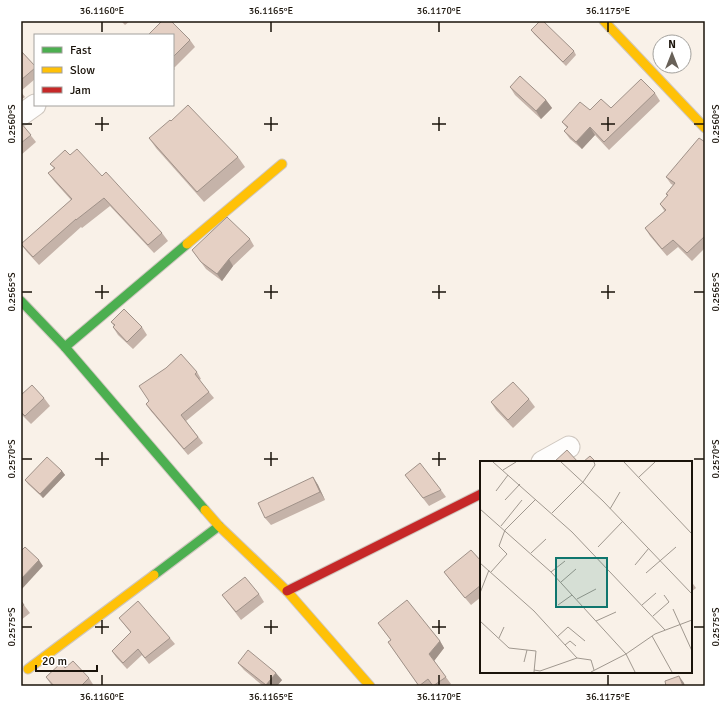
<svg xmlns="http://www.w3.org/2000/svg" width="726" height="707" viewBox="0 0 726 707" font-family="Signika,sans-serif">
	<style>
		.lines { fill: none; stroke-linecap: round; stroke-linejoin: round }
		.street-casing { stroke: #cfc7bf; stroke-width: 23 }
		.fast-casing { stroke: #cfc7bf; stroke-width: 11 }
		.slow-casing { stroke: #cfc7bf; stroke-width: 11 }
		.jam-casing { stroke: #cfc7bf; stroke-width: 11 }
		.street { stroke: #fefdfc; stroke-width: 21 }
		.fast { stroke: #4caf50; stroke-width: 9 }
		.slow { stroke: #ffc107; stroke-width: 9 }
		.jam { stroke: #c62828; stroke-width: 9 }
		.wall { fill: #c5b3a9 }
		.shaded-wall { fill: #a09289 }
		.building { fill: #e5d0c4; stroke: #a09289 }
		.ticks { fill: none; stroke: #1a130a; stroke-width: 1.5 }
		.inset-road { fill: none; stroke: #a0988f; stroke-width: 1 }
		.view { fill: #0f766e; fill-opacity: 0.15; stroke: #0f766e; stroke-width: 2 }
		.inset-edge { fill: none; stroke: #1a130a; stroke-width: 2 }
		.neatline { fill: none; stroke: #1a130a; stroke-width: 1.5 }
		.ticks-label { font-size: 10px; text-anchor: middle; fill: #1a130a }
	</style>
	<rect width="100%" height="100%" fill="#f9f1e8"/>
	<g class="lines">
		<g class="street-casing">
			<g id="street">
				<path d="M 21,115 L 35,105"/>
				<path d="M 542,462 L 569,447"/>
			</g>
		</g>
		<g class="fast-casing">
			<g id="fast">
				<path d="M 21,301 L 65,347 L 205,510"/>
				<path d="M 65,347 L 187,244"/>
				<path d="M 154,575 L 219,526"/>
			</g>
		</g>
		<g class="slow-casing">
			<g id="slow">
				<path d="M 604,21 L 705,128"/>
				<path d="M 187,244 L 282,164"/>
				<path d="M 205,510 L 219,526 L 287,591 L 370,686"/>
				<path d="M 28,669 L 154,575"/>
			</g>
		</g>
		<g class="jam-casing">
			<path id="jam" d="M 287,591 L 481,494"/>
		</g>
		<use href="#street" class="street"/>
		<use href="#fast" class="fast"/>
		<use href="#slow" class="slow"/>
		<use href="#jam" class="jam"/>
	</g>
	<g class="wall">
		<path d="M 121,21 L 130,21 L 125,25 Z"/>
		<path d="M 531,30 L 574,51 L 576,55 L 566,66 L 534,34 Z"/>
		<path d="M 173,35 L 190,40 L 195,47 L 174,68 L 175,69 L 173,71 Z"/>
		<path d="M 21,51 L 35,66 L 35,79 L 21,91 Z"/>
		<path d="M 510,87 L 546,100 L 552,108 L 541,119 L 515,95 Z"/>
		<path d="M 21,92 L 25,97 L 21,100 Z"/>
		<path d="M 655,93 L 660,101 L 609,150 L 595,135 L 582,149 L 570,139 L 564,131 L 567,128 L 562,122 L 590,110 L 611,108 Z"/>
		<path d="M 21,123 L 36,142 L 21,155 Z"/>
		<path d="M 149,138 L 238,157 L 245,167 L 204,202 L 156,148 Z"/>
		<path d="M 705,142 L 705,248 L 692,261 L 678,247 L 667,256 L 650,236 L 645,228 L 665,212 L 660,204 L 667,196 L 666,194 L 673,185 L 671,184 L 666,177 Z"/>
		<path d="M 70,155 L 102,176 L 162,233 L 168,241 L 154,253 L 110,206 L 82,228 L 81,227 L 39,265 L 27,252 L 21,244 L 71,200 L 54,181 L 48,173 L 54,168 L 50,164 Z"/>
		<path d="M 250,239 L 254,246 L 233,266 L 222,281 L 206,269 L 192,250 Z"/>
		<path d="M 111,322 L 142,327 L 147,335 L 133,349 L 118,335 L 113,327 L 114,326 Z"/>
		<path d="M 197,372 L 201,379 L 199,380 L 214,398 L 186,421 L 203,443 L 188,455 L 150,410 L 146,404 Z"/>
		<path d="M 21,395 L 44,398 L 50,406 L 31,424 L 21,414 Z"/>
		<path d="M 529,399 L 535,407 L 513,428 L 496,410 L 491,402 Z"/>
		<path d="M 62,471 L 65,475 L 43,498 L 28,484 L 25,480 Z"/>
		<path d="M 405,475 L 441,490 L 446,497 L 429,506 Z"/>
		<path d="M 313,477 L 318,485 L 325,500 L 271,525 L 265,518 Z"/>
		<path d="M 481,561 L 481,597 L 471,605 L 450,580 L 444,572 Z"/>
		<path d="M 691,581 L 696,588 L 691,592 Z"/>
		<path d="M 259,594 L 264,602 L 241,620 L 222,595 Z"/>
		<path d="M 21,601 L 30,613 L 21,620 Z"/>
		<path d="M 119,618 L 170,638 L 175,644 L 149,664 L 142,655 L 127,669 L 116,657 L 112,651 L 131,633 Z"/>
		<path d="M 378,623 L 440,641 L 444,648 L 434,661 L 451,684 L 448,686 L 419,686 L 388,642 L 391,640 Z"/>
		<path d="M 238,663 L 282,680 L 277,686 L 263,686 L 244,670 Z"/>
		<path d="M 46,677 L 89,678 L 94,686 L 52,686 Z"/>
	</g>
	<g class="shaded-wall">
		<path d="M 546,100 L 552,108 L 541,119 L 536,111 Z"/>
		<path d="M 590,127 L 595,135 L 582,149 L 576,142 Z"/>
		<path d="M 229,259 L 233,266 L 222,281 L 217,274 Z"/>
		<path d="M 62,471 L 65,475 L 43,498 L 40,494 Z"/>
		<path d="M 313,477 L 318,485 L 325,500 L 320,492 Z"/>
		<path d="M 39,560 L 43,566 L 21,590 L 21,579 Z"/>
		<path d="M 440,641 L 444,648 L 434,661 L 429,654 Z"/>
		<path d="M 276,673 L 282,680 L 277,686 L 267,686 L 266,685 Z"/>
		<path d="M 679,676 L 684,683 L 685,686 L 683,686 Z"/>
	</g>
	<g class="building">
		<path d="M 162,21 L 171,21 L 190,40 L 173,57 L 173,35 L 148,35 Z"/>
		<path d="M 540,21 L 543,21 L 574,51 L 563,62 L 531,30 Z"/>
		<path d="M 21,51 L 35,66 L 35,68 L 21,80 Z"/>
		<path d="M 520,76 L 546,100 L 536,111 L 510,87 Z"/>
		<path d="M 641,79 L 655,93 L 604,142 L 590,127 L 576,142 L 564,131 L 568,127 L 562,122 L 580,102 L 590,110 L 601,99 L 611,108 Z"/>
		<path d="M 188,105 L 238,157 L 197,192 L 149,138 L 170,120 L 171,121 Z"/>
		<path d="M 21,123 L 31,135 L 21,143 Z"/>
		<path d="M 699,138 L 705,142 L 705,236 L 687,253 L 673,240 L 662,249 L 645,228 L 666,210 L 660,204 L 668,195 L 666,194 L 675,183 L 666,177 Z"/>
		<path d="M 77,149 L 102,176 L 106,172 L 162,233 L 148,245 L 104,198 L 76,220 L 76,219 L 33,257 L 21,244 L 72,199 L 48,173 L 55,168 L 50,164 L 65,150 L 70,155 Z"/>
		<path d="M 227,217 L 250,239 L 229,259 L 217,274 L 201,262 L 192,250 Z"/>
		<path d="M 124,309 L 142,327 L 127,342 L 113,327 L 115,325 L 111,322 Z"/>
		<path d="M 181,354 L 197,372 L 195,374 L 209,392 L 181,415 L 198,437 L 184,449 L 146,404 L 149,401 L 139,386 L 166,368 Z"/>
		<path d="M 513,382 L 529,399 L 508,420 L 491,402 Z"/>
		<path d="M 32,385 L 44,398 L 25,416 L 21,412 L 21,395 Z"/>
		<path d="M 567,450 L 578,462 L 554,462 Z"/>
		<path d="M 590,456 L 596,462 L 583,462 Z"/>
		<path d="M 47,457 L 62,471 L 40,494 L 25,480 Z"/>
		<path d="M 420,463 L 441,490 L 423,498 L 405,475 Z"/>
		<path d="M 313,477 L 320,492 L 265,518 L 258,503 Z"/>
		<path d="M 25,547 L 39,560 L 21,579 L 21,551 Z"/>
		<path d="M 471,550 L 481,561 L 481,585 L 465,598 L 444,572 Z"/>
		<path d="M 245,577 L 259,594 L 236,612 L 222,595 Z"/>
		<path d="M 407,600 L 440,641 L 429,654 L 446,677 L 433,686 L 428,679 L 419,686 L 388,642 L 391,640 L 378,623 Z"/>
		<path d="M 21,601 L 24,605 L 21,607 Z"/>
		<path d="M 138,601 L 170,638 L 145,658 L 138,649 L 123,663 L 112,651 L 131,632 L 119,618 Z"/>
		<path d="M 248,650 L 276,673 L 266,685 L 238,663 Z"/>
		<path d="M 73,661 L 89,678 L 81,686 L 54,686 L 46,677 L 61,663 L 65,668 Z"/>
		<path d="M 679,676 L 683,686 L 666,686 L 665,681 Z"/>
	</g>
	<path class="ticks" d="M 102,22 L 102,32M 271,22 L 271,32M 439,22 L 439,32M 608,22 L 608,32M 102,117 L 102,131M 271,117 L 271,131M 439,117 L 439,131M 608,117 L 608,131M 22,124 L 32,124M 95,124 L 109,124M 264,124 L 278,124M 432,124 L 446,124M 601,124 L 615,124M 694,124 L 704,124M 102,285 L 102,299M 271,285 L 271,299M 439,285 L 439,299M 608,285 L 608,299M 22,292 L 32,292M 95,292 L 109,292M 264,292 L 278,292M 432,292 L 446,292M 601,292 L 615,292M 694,292 L 704,292M 102,452 L 102,466M 271,452 L 271,466M 439,452 L 439,466M 22,459 L 32,459M 95,459 L 109,459M 264,459 L 278,459M 432,459 L 446,459M 694,459 L 704,459M 102,620 L 102,634M 271,620 L 271,634M 439,620 L 439,634M 22,627 L 32,627M 95,627 L 109,627M 264,627 L 278,627M 432,627 L 446,627M 694,627 L 704,627M 102,675 L 102,685M 271,675 L 271,685M 439,675 L 439,685M 608,675 L 608,685"/>
	<g transform="translate(480 461)">
		<rect width="212" height="212" fill="#f9f1e8"/>
		<path class="inset-road" d="M 13,1 L 92,71 L 185,169M 81,1 L 123,40 L 212,133M 144,1 L 212,73M 23,9 L 36,1M 159,16 L 175,1M 16,30 L 28,14M 25,39 L 40,23M 0,48 L 71,111 L 146,193 L 155,211M 130,48 L 140,31M 72,52 L 103,21 L 115,4 L 114,1M 21,65 L 42,39M 118,86 L 143,60M 51,92 L 66,78M 0,102 L 54,150 L 97,197 L 111,199 L 114,209M 155,104 L 169,87M 11,111 L 27,93 L 19,85 L 25,69 L 56,38M 71,111 L 85,100M 166,112 L 196,86M 81,121 L 96,108M 0,132 L 9,109M 97,138 L 116,128M 78,144 L 92,134M 162,144 L 176,132M 193,148 L 212,190M 173,155 L 189,141 L 184,134M 0,160 L 29,187 L 56,190 L 54,211M 116,160 L 136,151M 172,175 L 192,211M 77,176 L 88,166 L 105,180M 19,177 L 24,166M 85,184 L 90,180 L 96,185M 44,201 L 47,189M 54,209 L 60,210 L 97,197M 111,211 L 146,193 L 175,173 L 212,159"/>
		<path class="view" d="M 76,97 L 127,97 L 127,146 L 76,146 Z"/>
		<rect width="212" height="212" class="inset-edge"/>
	</g>
	<rect width="726" height="707" fill="none" stroke="#ffffff" stroke-width="44"/>
	<rect x="34" y="34" width="140" height="72" fill="#ffffff" stroke="#a3a19d"/>
	<rect x="42" y="47" width="20" height="6" fill="#4caf50" stroke="#a3a19d"/>
	<text x="70" y="54" font-size="12" fill="#1a130a">Fast</text>
	<rect x="42" y="67" width="20" height="6" fill="#ffc107" stroke="#a3a19d"/>
	<text x="70" y="74" font-size="12" fill="#1a130a">Slow</text>
	<rect x="42" y="87" width="20" height="6" fill="#c62828" stroke="#a3a19d"/>
	<text x="70" y="94" font-size="12" fill="#1a130a">Jam</text>
	<g transform="translate(672 54)"><circle r="19" fill="#ffffff" stroke="#a3a19d"/>
	<path d="M0-3L7 15L0 10L-7 15Z" fill="#686158"/>
	<text y="-6" font-size="11" font-weight="bold" text-anchor="middle" fill="#1a130a">N</text>
	</g>
	<path d="M36 665v6h61v-6" fill="none" stroke="#1a130a" stroke-width="2"/>
	<text x="42" y="665" font-size="12" fill="#1a130a" stroke="#ffffff" stroke-width="3" paint-order="stroke">20 m</text>
	<rect x="22" y="22" width="682" height="663" class="neatline"/>
	<g class="ticks-label">
		<text x="102" y="14">36.1160°E</text>
		<text x="271" y="14">36.1165°E</text>
		<text x="439" y="14">36.1170°E</text>
		<text x="608" y="14">36.1175°E</text>
		<text transform="translate(11 124) rotate(-90)" y="4">0.2560°S</text>
		<text transform="translate(715 124) rotate(-90)" y="4">0.2560°S</text>
		<text transform="translate(11 292) rotate(-90)" y="4">0.2565°S</text>
		<text transform="translate(715 292) rotate(-90)" y="4">0.2565°S</text>
		<text transform="translate(11 459) rotate(-90)" y="4">0.2570°S</text>
		<text transform="translate(715 459) rotate(-90)" y="4">0.2570°S</text>
		<text transform="translate(11 627) rotate(-90)" y="4">0.2575°S</text>
		<text transform="translate(715 627) rotate(-90)" y="4">0.2575°S</text>
		<text x="102" y="700">36.1160°E</text>
		<text x="271" y="700">36.1165°E</text>
		<text x="439" y="700">36.1170°E</text>
		<text x="608" y="700">36.1175°E</text>
	</g>
</svg>
